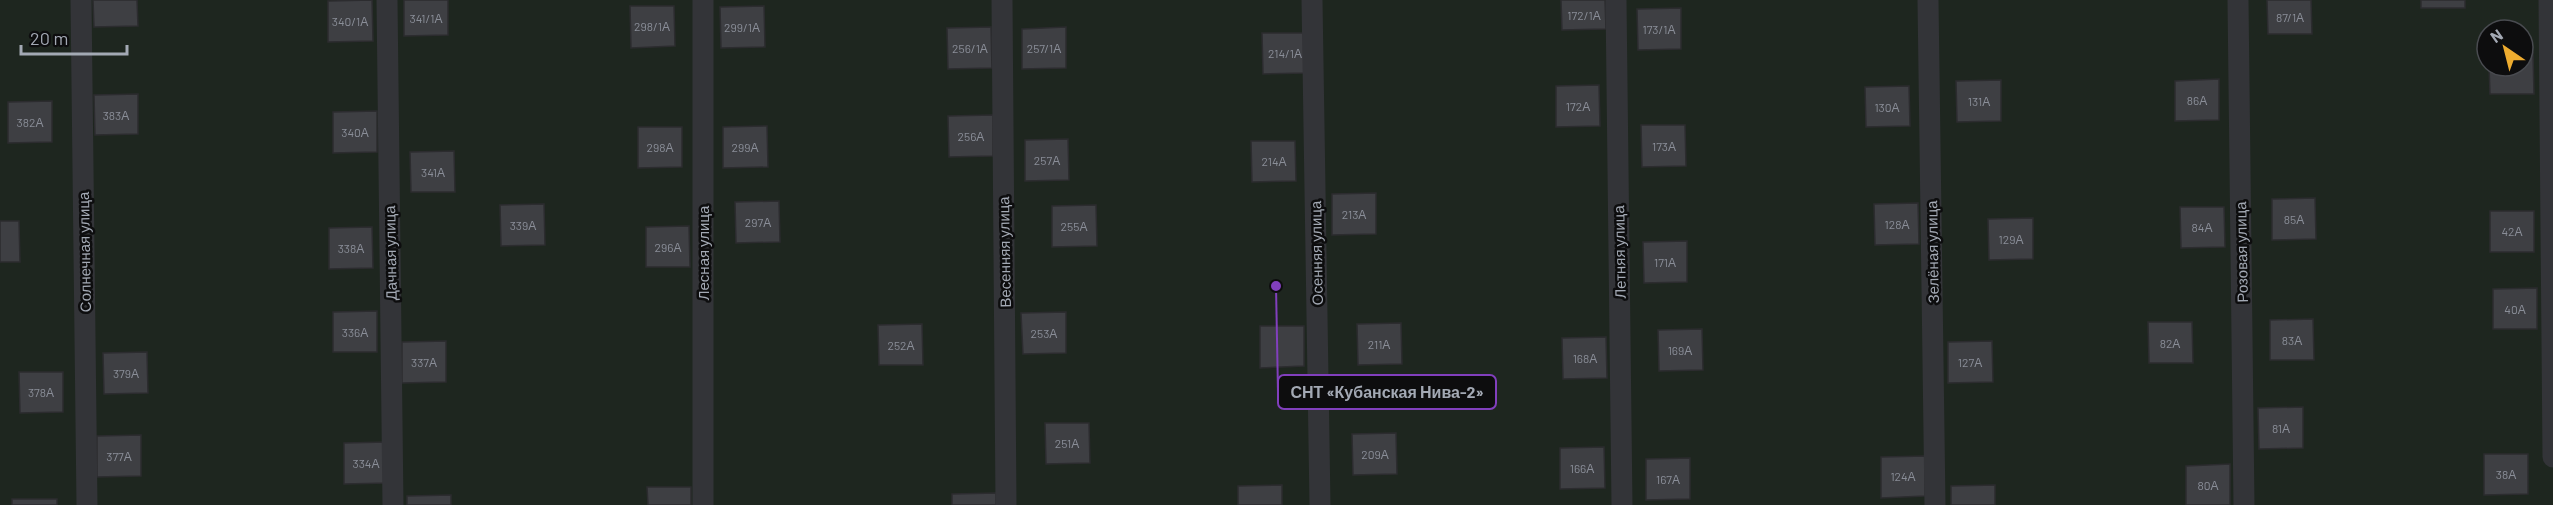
<svg xmlns="http://www.w3.org/2000/svg" width="2553" height="505" viewBox="0 0 2553 505" font-family="Barlow,sans-serif">
	<style>
		.green { fill: #1e261f; fill-rule: evenodd }
		.building { fill: #3e3f43; stroke: #2c2c2f; stroke-width: 1.5 }
		.lines { fill: none; stroke-linecap: round; stroke-linejoin: round }
		.service { stroke: #333438; stroke-width: 21 }
		.labels { text-anchor: middle; dominant-baseline: central; stroke-width: 5; stroke-linejoin: round; paint-order: stroke }
		.number-label { font-size: 12px; fill: #8a8e98 }
		.street-label { font-size: 15px; fill: #a3a9b4; stroke: #0d0d0e }
		.leader { fill: none; stroke: #813fbd; stroke-width: 2 }
		.callout-dot { fill: #813fbd; stroke: #0d0d0e; stroke-width: 2 }
		.callout { fill: #0d0d0e; stroke: #813fbd; stroke-width: 2 }
		.callout-label { font-size: 16px; text-anchor: middle; font-weight: bold; fill: #a3a9b4 }
	</style>
	<rect width="100%" height="100%" fill="#121213"/>
	<path class="green" d="M 0,0 L 2553,0 L 2553,505 L 0,505 ZM 2487,30 L 2523,30 L 2523,66 L 2487,66 Z"/>
	<g class="building">
		<path d="M 93,0 L 137,0 L 138,26 L 94,27 Z"/>
		<path d="M 372,0 L 373,41 L 328,42 L 328,1 Z"/>
		<path d="M 404,0 L 448,0 L 448,35 L 404,36 Z"/>
		<path d="M 1561,0 L 1605,0 L 1606,29 L 1562,30 Z"/>
		<path d="M 2267,0 L 2311,0 L 2312,34 L 2268,34 Z"/>
		<rect x="2421" y="0" width="44" height="8"/>
		<path d="M 630,6 L 674,6 L 675,46 L 631,48 Z"/>
		<path d="M 764,6 L 765,47 L 721,48 L 720,7 Z"/>
		<path d="M 1681,8 L 1681,49 L 1638,50 L 1637,9 Z"/>
		<path d="M 991,27 L 992,68 L 948,69 L 947,28 Z"/>
		<path d="M 1066,27 L 1066,68 L 1022,69 L 1022,29 Z"/>
		<path d="M 1262,33 L 1306,33 L 1307,73 L 1263,74 Z"/>
		<path d="M 2523,53 L 2533,53 L 2534,94 L 2490,94 L 2489,66 L 2523,66 Z"/>
		<path d="M 2219,79 L 2219,120 L 2175,121 L 2175,81 Z"/>
		<path d="M 2001,80 L 2001,121 L 1957,122 L 1956,81 Z"/>
		<path d="M 1599,85 L 1600,126 L 1556,127 L 1556,86 Z"/>
		<path d="M 1909,86 L 1910,126 L 1866,127 L 1865,87 Z"/>
		<path d="M 138,94 L 138,134 L 95,135 L 94,95 Z"/>
		<path d="M 52,101 L 52,142 L 8,143 L 8,102 Z"/>
		<path d="M 377,111 L 377,152 L 333,153 L 333,112 Z"/>
		<path d="M 993,115 L 993,156 L 949,157 L 948,116 Z"/>
		<path d="M 1641,125 L 1685,125 L 1686,166 L 1642,167 Z"/>
		<path d="M 767,126 L 768,167 L 723,168 L 723,127 Z"/>
		<path d="M 638,127 L 682,127 L 682,167 L 638,168 Z"/>
		<path d="M 1068,139 L 1069,180 L 1025,181 L 1025,140 Z"/>
		<path d="M 1251,141 L 1295,141 L 1296,181 L 1252,182 Z"/>
		<path d="M 454,151 L 455,192 L 411,192 L 410,152 Z"/>
		<path d="M 1376,193 L 1376,234 L 1332,235 L 1332,194 Z"/>
		<path d="M 2315,198 L 2316,239 L 2272,240 L 2272,199 Z"/>
		<path d="M 779,201 L 780,242 L 736,243 L 735,202 Z"/>
		<path d="M 1918,203 L 1919,244 L 1875,245 L 1874,204 Z"/>
		<path d="M 544,204 L 545,245 L 501,246 L 500,205 Z"/>
		<path d="M 1096,205 L 1097,246 L 1052,247 L 1052,206 Z"/>
		<path d="M 2180,207 L 2224,207 L 2225,247 L 2181,248 Z"/>
		<rect x="2490" y="211" width="44" height="41"/>
		<path d="M 2033,218 L 2033,259 L 1989,260 L 1988,219 Z"/>
		<path d="M 0,221 L 19,221 L 20,262 L 0,262 Z"/>
		<path d="M 689,226 L 690,267 L 646,267 L 646,227 Z"/>
		<path d="M 372,227 L 373,268 L 329,269 L 329,228 Z"/>
		<path d="M 1687,241 L 1687,282 L 1644,283 L 1643,242 Z"/>
		<path d="M 2537,288 L 2537,329 L 2493,329 L 2493,289 Z"/>
		<path d="M 377,311 L 377,352 L 333,352 L 333,312 Z"/>
		<path d="M 1066,312 L 1066,353 L 1023,354 L 1021,313 Z"/>
		<path d="M 2313,319 L 2314,360 L 2270,360 L 2270,320 Z"/>
		<path d="M 2148,322 L 2192,322 L 2193,363 L 2149,363 Z"/>
		<path d="M 1401,323 L 1402,364 L 1358,365 L 1357,324 Z"/>
		<path d="M 922,324 L 923,365 L 879,365 L 878,325 Z"/>
		<path d="M 1260,326 L 1304,326 L 1304,366 L 1260,368 Z"/>
		<path d="M 1702,329 L 1703,370 L 1659,371 L 1658,330 Z"/>
		<path d="M 1606,337 L 1607,378 L 1563,379 L 1562,338 Z"/>
		<path d="M 446,341 L 446,382 L 402,383 L 402,342 Z"/>
		<path d="M 1992,341 L 1993,382 L 1948,383 L 1948,342 Z"/>
		<path d="M 147,352 L 148,393 L 104,394 L 103,353 Z"/>
		<path d="M 19,372 L 63,372 L 63,412 L 20,413 Z"/>
		<path d="M 2303,407 L 2303,448 L 2259,449 L 2258,408 Z"/>
		<path d="M 1045,423 L 1089,423 L 1090,463 L 1046,464 Z"/>
		<path d="M 1396,433 L 1397,474 L 1353,475 L 1352,434 Z"/>
		<path d="M 141,435 L 141,476 L 97,477 L 97,436 Z"/>
		<path d="M 387,442 L 389,483 L 344,484 L 344,443 Z"/>
		<path d="M 1604,447 L 1605,488 L 1560,489 L 1560,448 Z"/>
		<path d="M 2484,454 L 2528,454 L 2528,494 L 2484,495 Z"/>
		<path d="M 1925,456 L 1925,496 L 1881,498 L 1881,457 Z"/>
		<path d="M 1690,458 L 1690,499 L 1646,500 L 1646,459 Z"/>
		<path d="M 2230,464 L 2230,505 L 2186,505 L 2186,466 Z"/>
		<path d="M 1282,485 L 1282,505 L 1238,505 L 1238,486 Z"/>
		<path d="M 1995,485 L 1995,505 L 1951,505 L 1951,486 Z"/>
		<path d="M 647,487 L 691,487 L 691,505 L 648,505 Z"/>
		<path d="M 996,493 L 996,505 L 952,505 L 952,494 Z"/>
		<path d="M 451,495 L 451,505 L 407,505 L 407,496 Z"/>
		<rect x="12" y="499" width="45" height="6"/>
	</g>
	<g class="lines">
		<g class="service">
			<path d="M 81,0 L 87,505"/>
			<path d="M 387,0 L 393,505"/>
			<path d="M 703,0 L 703,505"/>
			<path d="M 1002,0 L 1006,505"/>
			<path d="M 1312,0 L 1320,505"/>
			<path d="M 1616,0 L 1622,505"/>
			<path d="M 1928,0 L 1935,505"/>
			<path d="M 2238,0 L 2244,505"/>
			<path d="M 2549,0 L 2553,457"/>
		</g>
	</g>
	<g class="labels">
		<g class="number-label">
			<text x="1584" y="15">172/1А</text>
			<text x="2290" y="17">87/1А</text>
			<text x="426" y="18">341/1А</text>
			<text x="350" y="21">340/1А</text>
			<text x="652" y="26">298/1А</text>
			<text x="742" y="27">299/1А</text>
			<text x="1659" y="29">173/1А</text>
			<text x="970" y="48">256/1А</text>
			<text x="1044" y="48">257/1А</text>
			<text x="1285" y="53">214/1А</text>
			<text x="2197" y="100">86А</text>
			<text x="1979" y="101">131А</text>
			<text x="1578" y="106">172А</text>
			<text x="1887" y="107">130А</text>
			<text x="116" y="115">383А</text>
			<text x="30" y="122">382А</text>
			<text x="355" y="132">340А</text>
			<text x="971" y="136">256А</text>
			<text x="1664" y="146">173А</text>
			<text x="660" y="147">298А</text>
			<text x="745" y="147">299А</text>
			<text x="1047" y="160">257А</text>
			<text x="1274" y="161">214А</text>
			<text x="433" y="172">341А</text>
			<text x="1354" y="214">213А</text>
			<text x="2294" y="219">85А</text>
			<text x="758" y="222">297А</text>
			<text x="1897" y="224">128А</text>
			<text x="523" y="225">339А</text>
			<text x="1074" y="226">255А</text>
			<text x="2202" y="227">84А</text>
			<text x="2512" y="231">42А</text>
			<text x="2011" y="239">129А</text>
			<text x="668" y="247">296А</text>
			<text x="351" y="248">338А</text>
			<text x="1665" y="262">171А</text>
			<text x="2515" y="309">40А</text>
			<text x="355" y="332">336А</text>
			<text x="1044" y="333">253А</text>
			<text x="2292" y="340">83А</text>
			<text x="2170" y="343">82А</text>
			<text x="1379" y="344">211А</text>
			<text x="901" y="345">252А</text>
			<text x="1680" y="350">169А</text>
			<text x="1585" y="358">168А</text>
			<text x="424" y="362">337А</text>
			<text x="1970" y="362">127А</text>
			<text x="126" y="373">379А</text>
			<text x="41" y="392">378А</text>
			<text x="2281" y="428">81А</text>
			<text x="1067" y="443">251А</text>
			<text x="1375" y="454">209А</text>
			<text x="119" y="456">377А</text>
			<text x="366" y="463">334А</text>
			<text x="1582" y="468">166А</text>
			<text x="2506" y="474">38А</text>
			<text x="1903" y="476">124А</text>
			<text x="1668" y="479">167А</text>
			<text x="2208" y="485">80А</text>
		</g>
		<g class="street-label">
			<text transform="translate(84 252) rotate(-91)">Солнечная улица</text>
			<text transform="translate(1004 252) rotate(-91)">Весенняя улица</text>
			<text transform="translate(1619 252) rotate(-91)">Летняя улица</text>
			<text transform="translate(1932 252) rotate(-91)">Зелёная улица</text>
			<text transform="translate(2241 252) rotate(-91)">Розовая улица</text>
			<text transform="translate(390 253) rotate(-91)">Дачная улица</text>
			<text transform="translate(703 253) rotate(-90)">Лесная улица</text>
			<text transform="translate(1316 253) rotate(-91)">Осенняя улица</text>
		</g>
	</g>
	<path class="leader" d="M1276 286L1278 392"/>
	<circle class="callout-dot" cx="1276" cy="286" r="6"/>
	<rect class="callout" x="1278" y="375" width="218" height="34" rx="6"/>
	<g class="callout-label">
		<text x="1387" y="398">СНТ «Кубанская Нива-2»</text>
	</g>
	<g transform="translate(2505 48) rotate(325)"><circle r="28" fill="#0d0d0e" stroke="#494b50" stroke-width="1.5"/>
	<path d="M0-4.5L10 22L0 15L-10 22Z" fill="#eeac2f"/>
	<text y="-9" font-size="16" font-weight="bold" text-anchor="middle" fill="#a3a9b4">N</text>
	</g>
	<path d="M21 45v9h106v-9" fill="none" stroke="#a3a9b4" stroke-width="3"/>
	<text x="30" y="45" font-size="18" fill="#a3a9b4" stroke="#0d0d0e" stroke-width="4.5" paint-order="stroke">20 m</text>
</svg>
